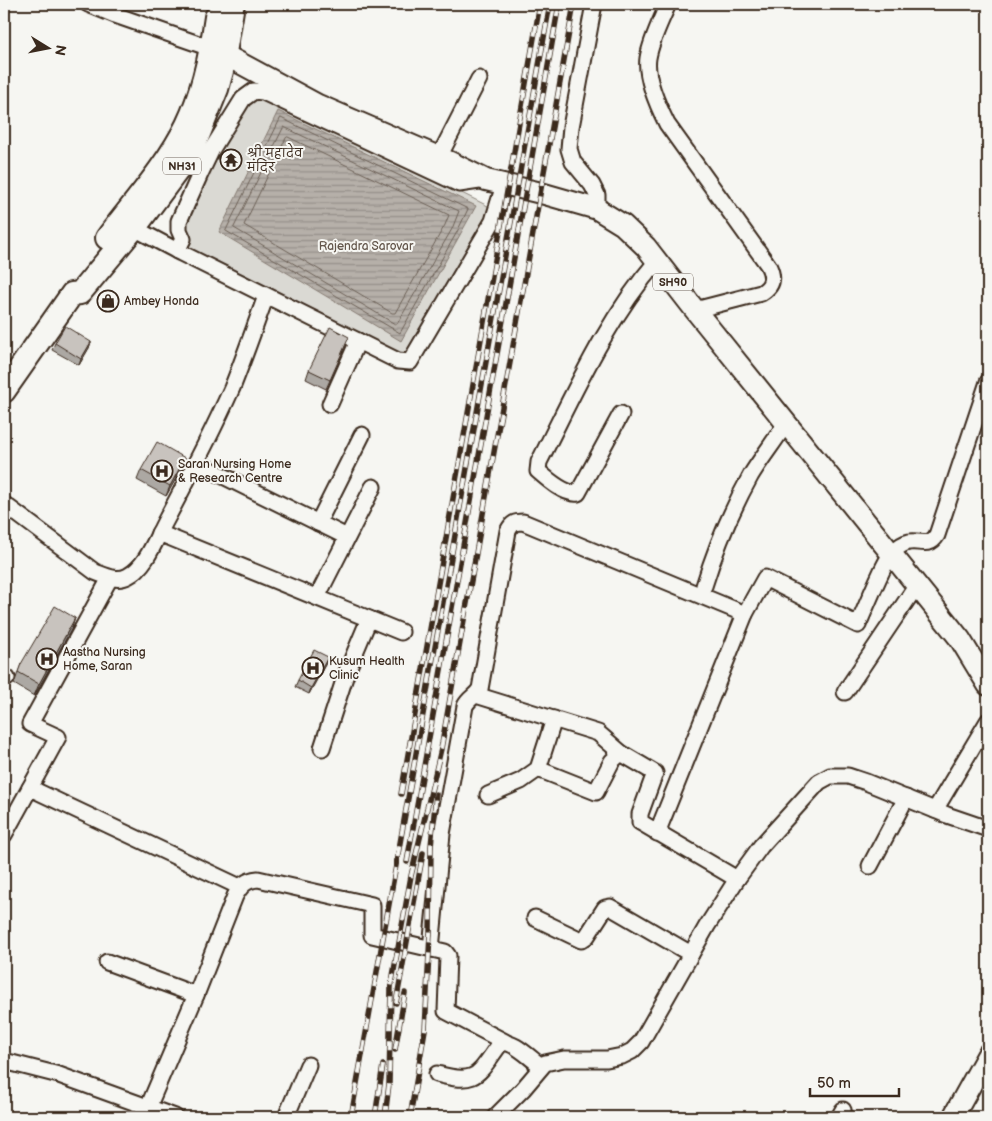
<svg xmlns="http://www.w3.org/2000/svg" width="992" height="1121" viewBox="0 0 992 1121" font-family="'Balsamiq Sans','Playpen Sans Deva',sans-serif">
	<style>
		.green { fill: #dad9d3; stroke: #8a8278 }
		.water { fill: url(#water-rules); stroke: #857a71 }
		.lines { fill: none; stroke-linecap: round; stroke-linejoin: round }
		.shore { stroke: #6c6056; stroke-width: 1 }
		.minor-casing { stroke: #3b2a1e; stroke-width: 19 }
		.major-casing { stroke: #3b2a1e; stroke-width: 24 }
		.highway-casing { stroke: #3b2a1e; stroke-width: 26 }
		.minor { stroke: #f6f6f2; stroke-width: 15 }
		.major { stroke: #f6f6f2; stroke-width: 20 }
		.highway { stroke: #f6f6f2; stroke-width: 22 }
		.rail-casing { stroke: #3b2a1e; stroke-width: 5.5 }
		.rail { stroke: #f6f6f2; stroke-width: 4; stroke-dasharray: 11; stroke-linecap: butt }
		.wall { fill: #aca8a3; stroke: #3b2a1e }
		.shaded-wall { fill: #8c8885; stroke: #3b2a1e }
		.building { fill: #c8c3be; stroke: #3b2a1e }
		.labels { text-anchor: middle; dominant-baseline: central; stroke-width: 4; stroke-linejoin: round; paint-order: stroke }
		.shield { fill: #f6f6f2; stroke: #73675e; stroke-width: 1 }
		.shield-label { font-size: 11px; font-weight: bold; fill: #3b2a1e }
		.poi-label { font-size: 12px; fill: #3b2a1e; stroke: #f6f6f2; text-anchor: start }
		.park-label { font-size: 12px; fill: #63564b; stroke: #f6f6f2 }
	</style>
	<defs>
		<pattern id="water-rules" width="6" height="5" patternUnits="userSpaceOnUse" patternTransform="scale(1.25)"><rect width="6" height="5" fill="#b6b0a9"/><path d="M0 2.5h6" fill="none" stroke="#958f89"/></pattern>
	</defs>
	<rect width="100%" height="100%" fill="#f6f6f2"/>
	<filter id="ink" filterUnits="userSpaceOnUse"><feTurbulence type="fractalNoise" baseFrequency=".02" numOctaves="2"/><feDisplacementMap in="SourceGraphic" scale="10" xChannelSelector="R" yChannelSelector="G"/><feConvolveMatrix kernelMatrix="1 2 1 2 8 2 1 2 1" color-interpolation-filters="sRGB"/></filter>
	<g filter="url(#ink)">
		<path class="green" d="M 260,93 L 496,210 L 407,366 L 170,246 L 242,103 Z"/>
		<path class="water" d="M 278,111 L 476,206 L 401,341 L 219,232 Z"/>
		<g class="lines">
			<g class="shore">
				<path d="M 281,118 L 468,209 L 457,232 L 400,333 L 226,231 Z"/>
				<path d="M 284,127 L 459,211 L 452,229 L 397,324 L 395,324 L 234,228 Z"/>
				<path d="M 288,137 L 449,215 L 445,225 L 395,313 L 392,313 L 244,225 L 286,138 Z"/>
			</g>
			<g class="minor-casing">
				<g id="minor">
					<path d="M 88,4 L 115,15 L 210,48"/>
					<path d="M 594,4 L 571,127 L 569,149 L 573,162 L 592,185 L 597,195 L 597,209"/>
					<path d="M 668,4 C 661,21 651,40 648,58 C 645,77 659,108 667,124 L 768,265 C 774,277 773,286 761,293 L 695,310"/>
					<path d="M 439,157 L 479,79"/>
					<path d="M 134,228 L 181,253 L 398,361 L 410,362 L 493,221 L 504,185"/>
					<path d="M 177,251 L 183,239 L 179,230 L 179,221 L 201,172 L 212,149 L 243,99 L 254,91 L 263,92 L 459,184 L 486,180"/>
					<path d="M 330,404 L 358,341"/>
					<path d="M 621,414 L 578,493 C 565,495 547,479 538,471 L 539,462 C 574,393 606,320 657,261"/>
					<path d="M 197,463 L 347,537"/>
					<path d="M 4,504 L 95,572 C 106,576 117,582 128,576 C 147,566 156,538 166,520 C 189,477 212,433 232,388 C 244,358 255,326 266,296"/>
					<path d="M 318,523 L 362,435"/>
					<path d="M 159,533 L 401,632"/>
					<path d="M 704,586 C 716,547 731,511 751,475 C 762,457 775,441 786,423"/>
					<path d="M 317,597 L 373,487"/>
					<path d="M 4,677 L 7,678"/>
					<path d="M 845,692 L 917,585"/>
					<path d="M 476,695 L 598,733 L 621,753"/>
					<path d="M 322,748 L 346,674 L 369,619"/>
					<path d="M 538,769 L 596,792 L 612,761 L 621,753 L 655,773 L 640,814 L 640,822 L 737,879"/>
					<path d="M 30,788 L 240,887"/>
					<path d="M 488,795 L 521,781 L 538,769 L 554,719"/>
					<path d="M 935,810 L 988,721"/>
					<path d="M 657,833 L 745,614"/>
					<path d="M 4,835 L 58,737 L 30,724 L 110,578"/>
					<path d="M 870,866 L 906,798"/>
					<path d="M 535,918 L 581,940 L 587,936 L 605,908 L 610,907 L 691,954"/>
					<path d="M 431,949 L 442,834 L 465,706 C 469,698 476,696 480,689 L 508,531 C 512,523 515,522 523,522 L 745,614 L 765,578 L 858,625 C 864,612 885,559 893,552 C 897,548 904,543 909,542 C 921,540 929,548 937,535 L 988,382"/>
					<path d="M 107,962 L 196,995"/>
					<path d="M 4,1061 L 59,1075 L 175,1117"/>
					<path d="M 437,1074 C 478,1085 477,1075 500,1044 C 511,1038 531,1059 541,1066"/>
					<path d="M 144,1117 L 196,995 L 235,896 C 241,885 246,880 258,879 L 372,905 L 372,935 L 445,952 L 448,956 L 446,1011 L 505,1042"/>
					<path d="M 286,1117 L 308,1065"/>
					<path d="M 495,1117 L 523,1089 L 545,1063 L 564,1059 L 607,1059 L 622,1056 L 632,1051 L 641,1042 L 707,926 L 737,879 L 761,846 L 819,782 L 830,776 L 848,776 L 866,782 L 947,815 L 988,829"/>
					<path d="M 839,1117 L 843,1110"/>
				</g>
			</g>
			<g class="major-casing">
				<g id="major">
					<path d="M 225,55 L 318,105 L 450,162 L 486,180 L 541,193 L 597,209 L 623,225 L 646,247 L 695,310 L 960,639 L 988,685"/>
					<path d="M 953,1117 L 988,1054"/>
				</g>
			</g>
			<g class="highway-casing">
				<g id="highway">
					<path d="M 107,238 C 134,202 167,166 187,125 C 203,92 211,53 216,17"/>
					<path d="M 4,391 L 72,294 L 80,293 L 139,222 L 192,151 L 217,89 L 222,71 L 233,4"/>
				</g>
			</g>
			<use href="#minor" class="minor"/>
			<use href="#major" class="major"/>
			<use href="#highway" class="highway"/>
			<g class="rail-casing">
				<g id="rail">
					<path d="M 401,794 L 540,4"/>
					<path d="M 407,862 L 559,4"/>
					<path d="M 396,1003 L 423,853"/>
					<path d="M 395,1050 L 405,993"/>
					<path d="M 351,1117 L 550,4"/>
					<path d="M 375,1117 L 383,1065"/>
					<path d="M 385,1117 L 389,1084 L 391,987 L 411,876 L 441,749 L 574,4"/>
					<path d="M 410,1117 L 425,1030 L 430,934 L 431,846 L 436,794"/>
				</g>
			</g>
			<use href="#rail" class="rail"/>
		</g>
		<g class="wall">
			<path d="M 91,342 L 89,348 L 79,365 L 52,350 L 55,343 Z"/>
			<path d="M 345,346 L 326,389 L 306,379 L 309,370 Z"/>
			<path d="M 182,468 L 166,496 L 137,480 L 141,470 Z"/>
			<path d="M 75,618 L 71,630 L 34,696 L 14,684 L 21,664 Z"/>
			<path d="M 326,663 L 309,694 L 295,687 L 298,680 Z"/>
		</g>
		<g class="shaded-wall">
			<path d="M 91,342 L 89,348 L 79,365 L 81,359 Z"/>
			<path d="M 185,458 L 182,468 L 166,496 L 170,486 Z"/>
			<path d="M 75,618 L 71,630 L 34,696 L 39,684 Z"/>
			<path d="M 328,657 L 326,663 L 309,694 L 311,688 Z"/>
		</g>
		<g class="building">
			<path d="M 65,326 L 91,342 L 81,359 L 55,343 Z"/>
			<path d="M 330,327 L 349,337 L 330,380 L 309,370 Z"/>
			<path d="M 157,442 L 185,458 L 170,486 L 141,470 Z"/>
			<path d="M 55,606 L 75,618 L 39,684 L 18,672 L 21,664 Z"/>
			<path d="M 314,650 L 328,657 L 311,688 L 298,680 Z"/>
		</g>
	</g>
	<defs>
		<g id="temple-ring" transform="scale(1.125)"><circle r="9.5" fill="#f6f6f2" stroke="#3b2a1e" stroke-width="1.5"/><path d="M0-6L5-2H3V0L6.5 2.5H4V6H1.5V3h-3V6H-4V2.5H-6.5L-3 0V-2H-5Z" fill="#3b2a1e"/></g>
		<g id="shop-ring" transform="scale(1.125)"><circle r="9.5" fill="#f6f6f2" stroke="#3b2a1e" stroke-width="1.5"/><path d="M-5-2.5h2.3a2.7 3.5 0 0 1 5.4 0H5L5.5 6h-11ZM-1.5-2.5h3a1.5 2.3 0 0 0-3 0Z" fill="#3b2a1e"/></g>
		<g id="hospital-ring" transform="scale(1.125)"><circle r="9.5" fill="#f6f6f2" stroke="#3b2a1e" stroke-width="1.5"/><path d="M-5-5h3v3.5h4V-5h3V5h-3V1.5h-4V5h-3Z" fill="#3b2a1e"/></g>
	</defs>
	<g fill-rule="evenodd">
		<use href="#temple-ring" x="231" y="160"/>
		<use href="#shop-ring" x="108" y="301"/>
		<use href="#hospital-ring" x="162" y="471"/>
		<use href="#hospital-ring" x="47" y="659"/>
		<use href="#hospital-ring" x="313" y="668"/>
	</g>
	<g class="labels">
		<g class="shield">
			<rect x="163" y="157.5" width="38" height="17" rx="4"/>
			<rect x="653" y="273.5" width="40" height="17" rx="4"/>
		</g>
		<g class="shield-label">
			<text x="182" y="166">NH31</text>
			<text x="673" y="282">SH90</text>
		</g>
		<g class="poi-label">
			<text x="247" y="153">श्री महादेव<tspan x="247" dy="14">मंदिर</tspan></text>
			<text x="124" y="301">Ambey Honda</text>
			<text x="178" y="464">Saran Nursing Home<tspan x="178" dy="14">&amp; Research Centre</tspan></text>
			<text x="63" y="652">Aastha Nursing<tspan x="63" dy="14">Home, Saran</tspan></text>
			<text x="329" y="661">Kusum Health<tspan x="329" dy="14">Clinic</tspan></text>
		</g>
		<g class="park-label">
			<text x="366" y="246">Rajendra Sarovar</text>
		</g>
	</g>
	<rect width="992" height="1121" fill="none" stroke="#f6f6f2" stroke-width="20"/>
	<rect x="10" y="10" width="972" height="1101" fill="none" stroke="#3b2a1e" stroke-width="2" filter="url(#ink)"/>
	<g transform="translate(48 48) rotate(100)" stroke="#f6f6f2" stroke-width="4" paint-order="stroke">
	<path d="M0-4L9 19L0 12L-9 19Z" fill="#3b2a1e"/>
	<text y="-8" font-size="14" font-weight="bold" text-anchor="middle" fill="#3b2a1e">N</text>
	</g>
	<path d="M810 1088v8h89v-8" fill="none" stroke="#3b2a1e" stroke-width="2.5"/>
	<text x="817" y="1088" font-size="15" fill="#3b2a1e" stroke="#f6f6f2" stroke-width="4" paint-order="stroke">50 m</text>
</svg>
